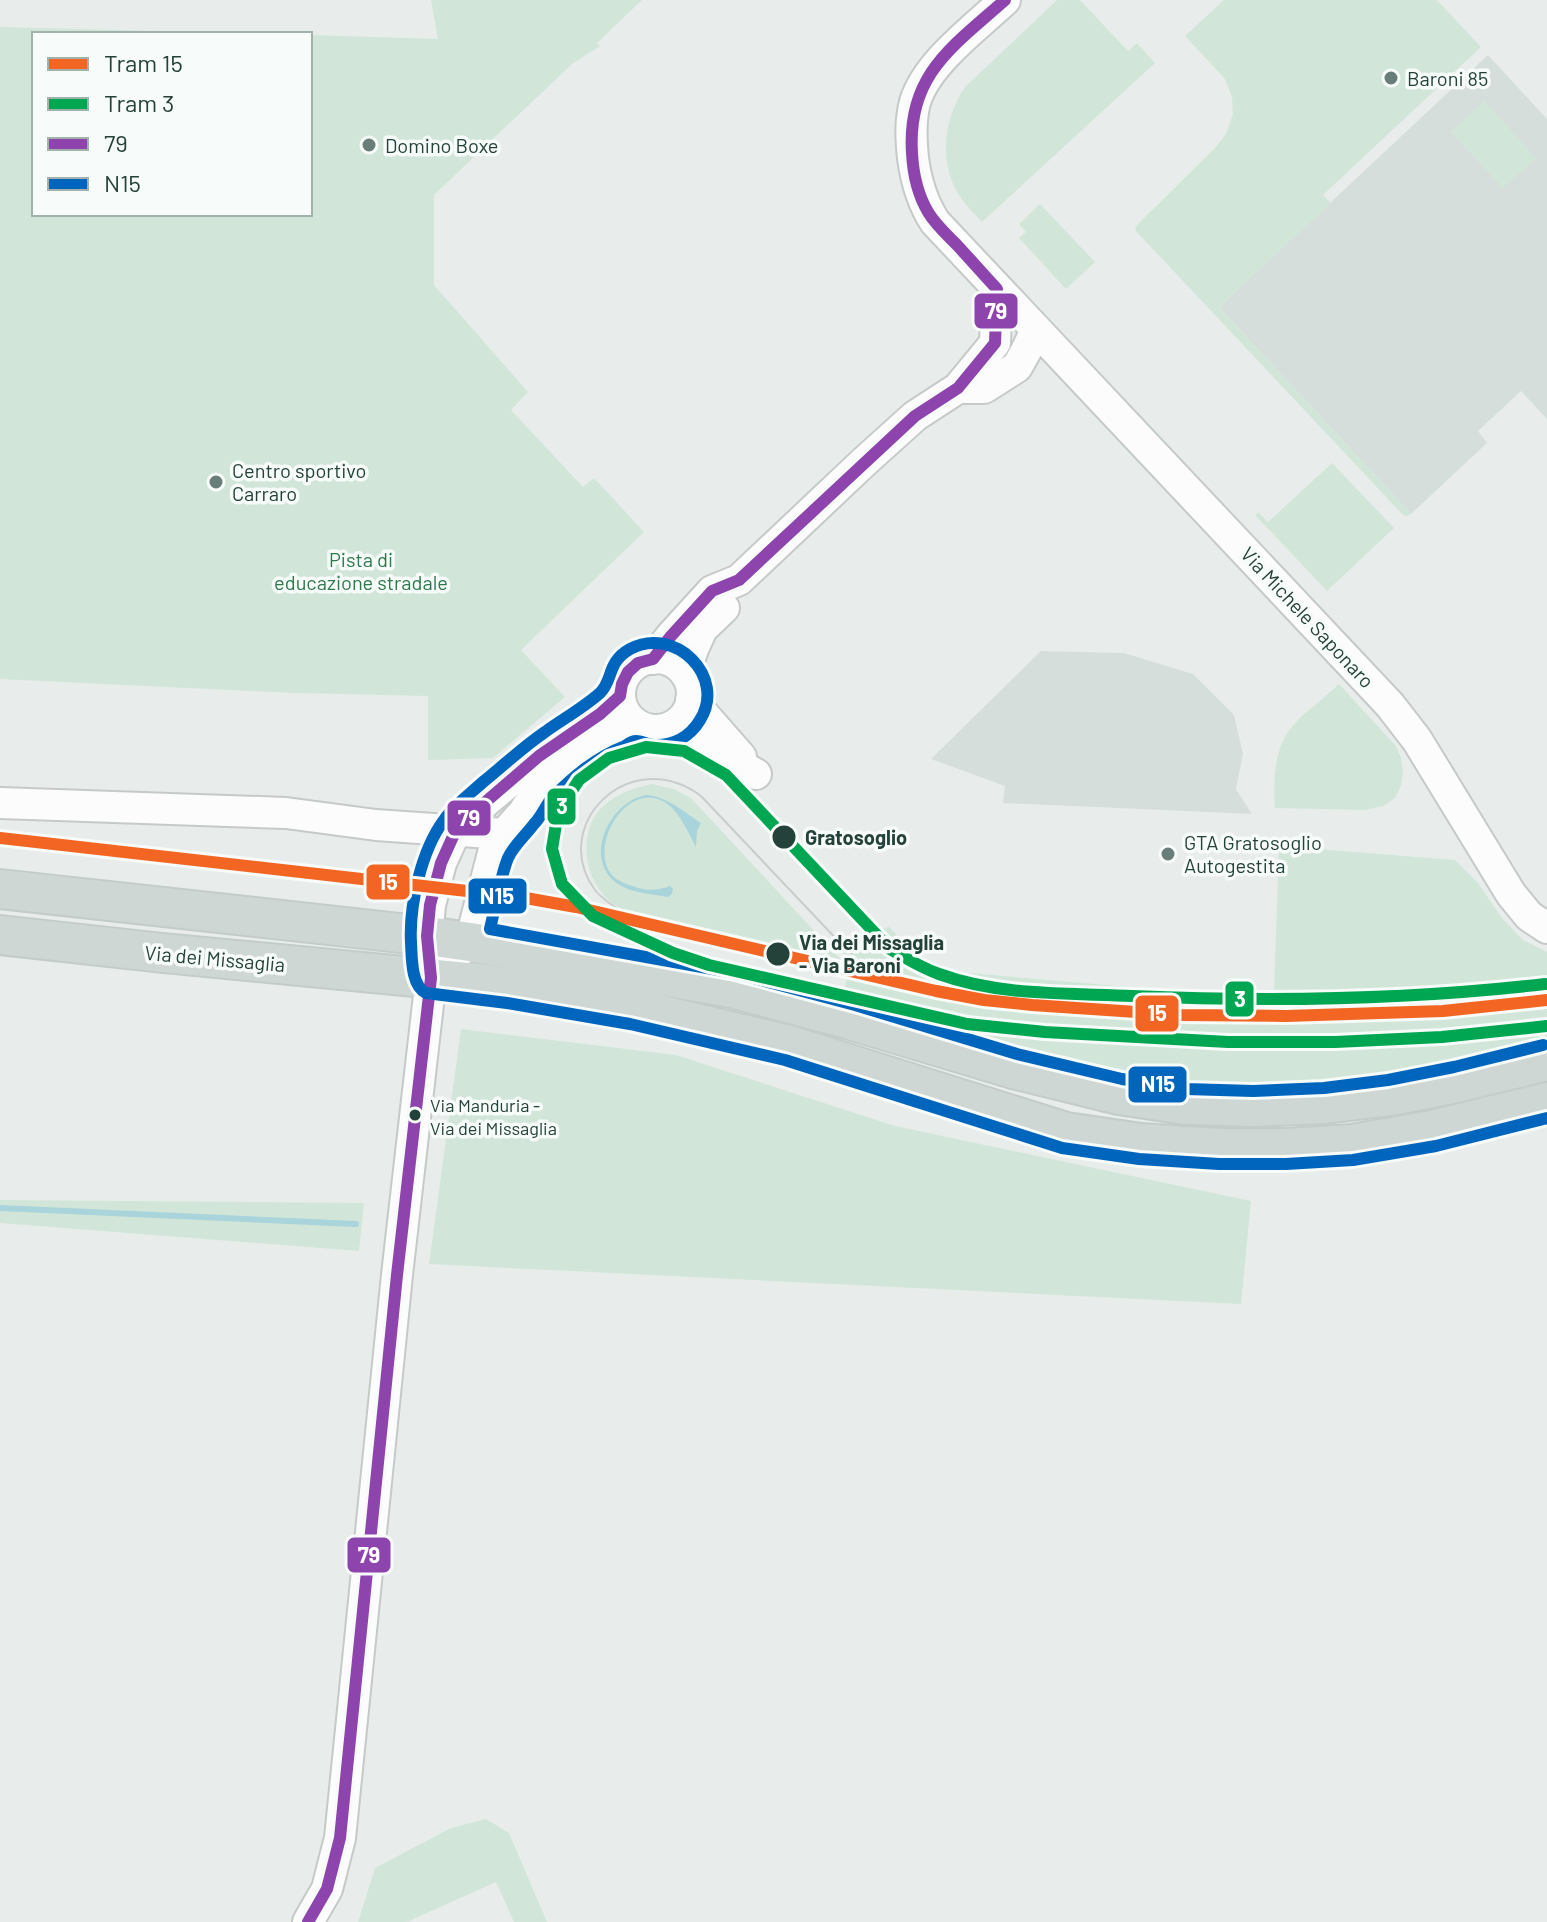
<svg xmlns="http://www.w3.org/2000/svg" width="1547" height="1922" viewBox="0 0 1547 1922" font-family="Barlow,sans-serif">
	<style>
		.built { fill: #d6dedb }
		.green { fill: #d1e6d8 }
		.water { fill: #a9d4db }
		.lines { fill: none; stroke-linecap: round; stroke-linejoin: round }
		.stream { stroke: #a9d4db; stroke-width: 6 }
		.minor-casing { stroke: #c5cac8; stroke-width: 34 }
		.major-casing { stroke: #c3ccc9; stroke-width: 42 }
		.minor { stroke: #fcfcfc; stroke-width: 30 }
		.major { stroke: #cfd7d5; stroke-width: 38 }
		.tram { stroke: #c9cdcc; stroke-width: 2 }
		.bus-1-casing { stroke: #f7fbf9; stroke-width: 18 }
		.bus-2-casing { stroke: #f7fbf9; stroke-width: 18 }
		.bus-1 { stroke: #8e44ad; stroke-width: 12 }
		.bus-2 { stroke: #0065bd; stroke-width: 12 }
		.tram-1-casing { stroke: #f7fbf9; stroke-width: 18 }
		.tram-2-casing { stroke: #f7fbf9; stroke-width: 18 }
		.tram-1 { stroke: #f26522; stroke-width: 12 }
		.tram-2 { stroke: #00a651; stroke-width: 12 }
		.poi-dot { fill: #697e78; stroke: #f7fbf9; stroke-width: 3 }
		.stop-dot { fill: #24423a; stroke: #f7fbf9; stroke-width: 3 }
		.labels { text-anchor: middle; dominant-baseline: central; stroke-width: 7; stroke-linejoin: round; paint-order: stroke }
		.bus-label { font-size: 18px; fill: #24423a; stroke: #f7fbf9; text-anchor: start }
		.poi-label { font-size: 20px; fill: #24423a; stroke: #f7fbf9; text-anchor: start }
		.park-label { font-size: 20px; fill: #2d7a4b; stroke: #f7fbf9 }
		.street-label { font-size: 20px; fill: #24423a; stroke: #f7fbf9 }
		.stop-label { font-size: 20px; font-weight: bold; fill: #24423a; stroke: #f7fbf9; text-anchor: start }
		.line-badge { stroke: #f7fbf9; stroke-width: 3 }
		.badge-label { font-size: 22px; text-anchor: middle; font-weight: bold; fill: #fff }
	</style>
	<rect width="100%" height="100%" fill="#e8edeb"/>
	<g class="built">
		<path d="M 1488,55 L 1547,119 L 1547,419 L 1521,391 L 1478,431 L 1487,443 L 1411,514 L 1219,307 Z"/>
		<path d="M 1041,651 L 1124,653 L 1193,674 L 1234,715 L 1243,754 L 1236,789 L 1252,814 L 1003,803 L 1005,786 L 931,759 Z"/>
	</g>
	<g class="green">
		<path d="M 431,0 L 642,0 L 597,43 L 600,46 L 572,64 L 434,195 L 434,285 L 528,392 L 511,410 L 583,487 L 594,478 L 644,532 L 521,650 L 565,697 L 493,758 L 428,760 L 428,696 L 294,693 L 0,679 L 0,27 L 276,34 L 34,34 L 34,214 L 310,214 L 310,35 L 438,39 Z"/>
		<path d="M 1057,0 L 1080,0 L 1128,51 L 1137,43 L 1155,63 L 982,222 C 975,214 967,207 961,198 C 938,165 943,119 965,87 Z"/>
		<path d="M 1224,0 L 1437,0 L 1481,47 L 1323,195 L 1331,203 L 1219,307 L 1411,514 L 1406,516 L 1403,515 L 1135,230 L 1136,226 L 1215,148 L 1226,134 L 1233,114 L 1232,97 L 1225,79 L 1185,36 Z"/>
		<path d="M 1484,101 L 1536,158 L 1503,188 L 1451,132 Z"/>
		<path d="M 1040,204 L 1095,262 L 1066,289 L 1019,238 L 1026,232 L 1019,224 Z"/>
		<path d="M 1332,463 L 1394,528 L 1327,591 L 1255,515 L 1258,512 L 1268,522 Z"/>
		<path d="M 1339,684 L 1395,745 L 1401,757 L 1403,772 L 1401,786 L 1395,798 L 1383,806 L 1365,810 L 1275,808 C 1273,782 1274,749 1291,728 C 1305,711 1324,699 1339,684 Z"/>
		<path d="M 652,784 L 674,789 L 691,798 L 844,963 C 798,952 752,941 707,931 C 680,925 641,920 618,907 C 593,892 582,861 588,833 C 595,802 624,790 652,784 Z"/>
		<path d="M 1279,846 L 1455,860 L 1478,883 L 1502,918 L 1523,940 L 1547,952 L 1547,1040 L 1380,1075 L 1281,1085 L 1223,1083 L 1151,1079 L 1064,1061 L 989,1041 L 843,994 L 851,963 L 835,944 L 889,927 L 932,970 L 1166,990 L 1274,992 Z"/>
		<path d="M 461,1029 L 676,1055 L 895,1126 L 1251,1201 L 1241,1304 L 429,1264 Z"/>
		<path d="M 0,1201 L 0,1200 L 364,1203 L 359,1251 L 0,1223 Z"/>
		<path d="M 486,1819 L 509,1833 L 547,1922 L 514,1922 L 496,1882 L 407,1922 L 358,1922 L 375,1868 L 451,1828 Z"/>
	</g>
	<path class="water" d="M 646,795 C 666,796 684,812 701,823 L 697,831 L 696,847 C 689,834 683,820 673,809 C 635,770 587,841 611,874 C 616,880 625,884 633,886 C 645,891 657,891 670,886 L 673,889 L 672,894 L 668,897 C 652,894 631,893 618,884 C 582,859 609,802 646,795 Z"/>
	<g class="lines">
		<path class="stream" d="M 0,1208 L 356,1224"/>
		<g class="minor-casing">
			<g id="minor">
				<path d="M 1005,0 C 975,28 927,63 915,102 C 910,121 911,139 913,158 C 916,181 922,202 935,222 L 1390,705 L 1417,740 L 1511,894 L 1529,916 L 1547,928"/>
				<path d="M 958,388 L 984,388 L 1017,367 L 1026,351 L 1036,330"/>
				<circle cx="656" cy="694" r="36"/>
				<path d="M 653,659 L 671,636 L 712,591 L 739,580 L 864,462 L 915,416 L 958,388 L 995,343 L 997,289"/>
				<path d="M 685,673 L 693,649 L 702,629 L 724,608"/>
				<path d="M 691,700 L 741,757"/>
				<path d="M 668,728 L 686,735 L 756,774"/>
				<path d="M 0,803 L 286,813 L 376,825 L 504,834"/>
				<path d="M 454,956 L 470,942 L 493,853 L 504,834 L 523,813 L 537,791 L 580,751 L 600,738 L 636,724"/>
				<path d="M 308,1922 L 327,1889 L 340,1838 L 397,1275 L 431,978 L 427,936 L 430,905 L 441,863 L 455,832 L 482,805 L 539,756 L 600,714 L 620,696"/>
			</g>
		</g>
		<g class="major-casing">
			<g id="major">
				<path d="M 0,889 L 427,936 L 470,942 L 731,988 L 850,1020 L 1013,1069 L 1119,1095 L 1185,1105 L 1253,1107 L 1325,1104 L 1391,1096 L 1457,1083 L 1547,1061"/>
				<path d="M 0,935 L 163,953 L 488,984 L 633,1008 L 789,1045 L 1066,1132 L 1141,1143 L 1219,1148 L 1286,1148 L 1352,1144 L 1432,1130 L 1547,1102"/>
			</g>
		</g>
		<use href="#minor" class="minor"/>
		<use href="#major" class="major"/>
		<path class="tram" d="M 619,910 C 611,904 601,898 595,890 C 548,826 629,743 701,796 L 861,965 L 870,971 L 897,982"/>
		<g class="bus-1-casing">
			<path id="bus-1" d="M 308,1922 L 327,1889 L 340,1838 L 397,1275 L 431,978 L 427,936 L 430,905 L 441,863 L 455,832 L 482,805 L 539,756 L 600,714 L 620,696 L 622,684 L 628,672 L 638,663 L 653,659 L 671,636 L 712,591 L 739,580 L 915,416 L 958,388 L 995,343 L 997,289 C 983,274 970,259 956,244 C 946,234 935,224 928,212 C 918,195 913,173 912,153 C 907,75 952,47 1005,0"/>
		</g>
		<g class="bus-2-casing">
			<path id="bus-2" d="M 1543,1045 L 1454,1067 L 1388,1080 L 1324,1088 L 1253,1091 L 1186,1089 L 1122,1079 L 1017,1054 L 855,1005 L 735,973 L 490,929 C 495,908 500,878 508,858 C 514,845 525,836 534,824 C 541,817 545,807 551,799 C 573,777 596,757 625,746 C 628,744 632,741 636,741 C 642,741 648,745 654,745 C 673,746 690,737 700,720 C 727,677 675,625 630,649 C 606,663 614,679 600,693 C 583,708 563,719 545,732 C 523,747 504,765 483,782 C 470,794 454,805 444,820 C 421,851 409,906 411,943 C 412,959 411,985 426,993 L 507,1003 L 630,1024 L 785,1060 L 1062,1148 L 1139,1159 L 1219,1164 L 1286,1164 L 1353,1160 L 1436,1146 L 1547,1118"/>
		</g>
		<use href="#bus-1" class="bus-1"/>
		<use href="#bus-2" class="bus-2"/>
		<g class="tram-1-casing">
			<path id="tram-1" d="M 0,838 L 520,897 L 576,907 L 936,991 L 984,1000 L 1032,1005 L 1181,1015 L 1286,1016 L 1443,1011 L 1547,1000"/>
		</g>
		<g class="tram-2-casing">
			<path id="tram-2" d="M 1545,984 C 1407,1000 1270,1002 1132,996 C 1068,993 999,996 939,974 C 921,968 906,958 890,949 L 726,775 L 684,751 L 646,747 L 609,758 L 579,780 L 558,812 L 552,849 L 562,884 L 593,916 L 673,953 L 709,965 L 967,1024 L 1045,1032 L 1228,1042 L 1335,1042 L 1442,1037 L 1547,1026"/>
		</g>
		<use href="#tram-1" class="tram-1"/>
		<use href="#tram-2" class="tram-2"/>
	</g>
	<g class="poi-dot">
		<circle cx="1391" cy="78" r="8"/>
		<circle cx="369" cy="145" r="8"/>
		<circle cx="216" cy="482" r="8"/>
		<circle cx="1168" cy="854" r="8"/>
	</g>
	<g class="stop-dot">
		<circle cx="784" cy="837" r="13"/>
		<circle cx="778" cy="954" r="13"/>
		<circle cx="415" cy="1115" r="7"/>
	</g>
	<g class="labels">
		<g class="bus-label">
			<text x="430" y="1105">Via Manduria -<tspan x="430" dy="23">Via dei Missaglia</tspan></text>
		</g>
		<g class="poi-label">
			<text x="1407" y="78">Baroni 85</text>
			<text x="385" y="145">Domino Boxe</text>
			<text x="232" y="470">Centro sportivo<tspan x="232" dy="23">Carraro</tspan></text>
			<text x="1184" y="842">GTA Gratosoglio<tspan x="1184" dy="23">Autogestita</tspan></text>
		</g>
		<g class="park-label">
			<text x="361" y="559">Pista di<tspan x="361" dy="23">educazione stradale</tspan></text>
		</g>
		<g class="street-label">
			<text transform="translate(1308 617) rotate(47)">Via Michele Saponaro</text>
			<text transform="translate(215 958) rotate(5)">Via dei Missaglia</text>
		</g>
		<g class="stop-label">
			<text x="805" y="837">Gratosoglio</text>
			<text x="799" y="942">Via dei Missaglia<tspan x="799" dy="23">- Via Baroni</tspan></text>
		</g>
	</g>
	<g class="line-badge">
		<rect x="973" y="292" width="46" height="38" rx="8" fill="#8e44ad"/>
		<rect x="546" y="787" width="31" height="39" rx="8" fill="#00a651"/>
		<rect x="446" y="799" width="46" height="38" rx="8" fill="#8e44ad"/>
		<rect x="365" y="863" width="46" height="38" rx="8" fill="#f26522"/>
		<rect x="467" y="877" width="61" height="38" rx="8" fill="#0065bd"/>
		<rect x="1224" y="980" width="31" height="38" rx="8" fill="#00a651"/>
		<rect x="1134" y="994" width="46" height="39" rx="8" fill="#f26522"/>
		<rect x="1127" y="1065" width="61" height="39" rx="8" fill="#0065bd"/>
		<rect x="346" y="1536" width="46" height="38" rx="8" fill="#8e44ad"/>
	</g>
	<g class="badge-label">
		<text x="996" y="319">79</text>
		<text x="562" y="814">3</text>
		<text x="469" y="826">79</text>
		<text x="388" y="890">15</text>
		<text x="497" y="904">N15</text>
		<text x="1240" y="1007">3</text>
		<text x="1157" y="1021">15</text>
		<text x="1158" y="1092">N15</text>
		<text x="369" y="1563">79</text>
	</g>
	<rect x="32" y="32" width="280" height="184" fill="#f7fbf9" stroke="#a3b1ad" stroke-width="2"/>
	<rect x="48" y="58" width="40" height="12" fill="#f26522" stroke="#a3b1ad" stroke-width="2"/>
	<text x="104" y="72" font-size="24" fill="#24423a">Tram 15</text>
	<rect x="48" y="98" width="40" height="12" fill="#00a651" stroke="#a3b1ad" stroke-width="2"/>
	<text x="104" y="112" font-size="24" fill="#24423a">Tram 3</text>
	<rect x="48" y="138" width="40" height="12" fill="#8e44ad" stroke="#a3b1ad" stroke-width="2"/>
	<text x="104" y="152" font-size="24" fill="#24423a">79</text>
	<rect x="48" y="178" width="40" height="12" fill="#0065bd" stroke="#a3b1ad" stroke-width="2"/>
	<text x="104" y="192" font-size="24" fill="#24423a">N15</text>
</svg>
